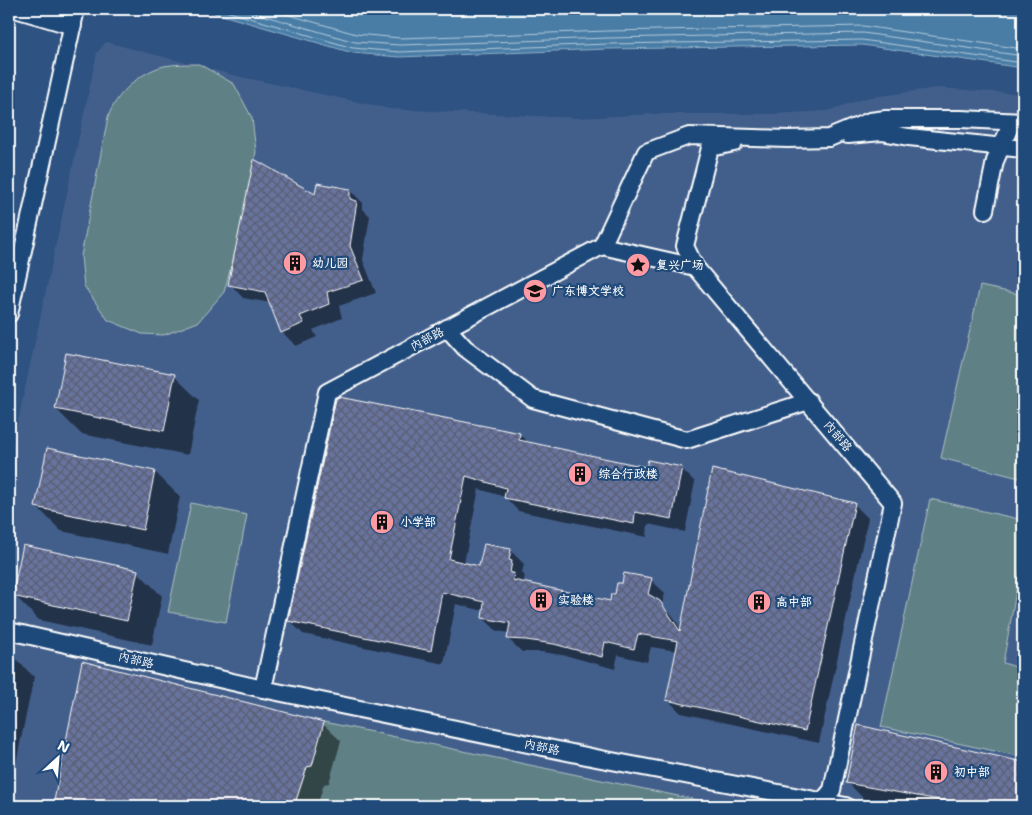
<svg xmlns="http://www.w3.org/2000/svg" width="1032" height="815" viewBox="0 0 1032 815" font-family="'Shantell Sans','LXGW WenKai TC',sans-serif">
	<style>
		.built { fill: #435f8c }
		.green { fill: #5f8186; stroke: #afc0c2 }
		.water { fill: #497da6; stroke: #92b1ca }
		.shadow { fill: #0007 }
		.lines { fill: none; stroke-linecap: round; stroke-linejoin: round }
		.shore { stroke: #b6cbdb; stroke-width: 1 }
		.building { fill: url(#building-cross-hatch); stroke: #fff }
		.street-casing { stroke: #fff; stroke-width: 20 }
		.street { stroke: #1f4a7a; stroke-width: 16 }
		.labels { text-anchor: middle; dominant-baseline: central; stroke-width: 4.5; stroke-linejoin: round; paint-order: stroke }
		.poi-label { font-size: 12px; font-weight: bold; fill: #fff; stroke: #1f4a7a; text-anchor: start }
		.street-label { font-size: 12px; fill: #fff; stroke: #1f4a7a }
	</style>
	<defs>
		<pattern id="building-cross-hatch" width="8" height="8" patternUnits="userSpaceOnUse" patternTransform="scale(1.25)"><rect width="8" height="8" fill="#68739e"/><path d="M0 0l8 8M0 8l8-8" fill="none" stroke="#595e71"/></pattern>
	</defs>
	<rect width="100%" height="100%" fill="#2e5281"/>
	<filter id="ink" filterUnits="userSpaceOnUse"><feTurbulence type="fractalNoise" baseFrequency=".02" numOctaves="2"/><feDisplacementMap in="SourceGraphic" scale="10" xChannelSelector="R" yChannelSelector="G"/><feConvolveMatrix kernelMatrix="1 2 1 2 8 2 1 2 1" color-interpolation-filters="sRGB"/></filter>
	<g filter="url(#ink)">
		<path class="built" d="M 106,42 L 237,76 L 390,109 L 579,118 L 652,114 L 773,114 L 827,111 L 866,98 L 937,88 L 1023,94 L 1023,806 L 9,806 L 9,463 L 97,53 Z"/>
		<g class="green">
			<path d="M 199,64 L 234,84 L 252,118 L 256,152 L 236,249 L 224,292 L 198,322 L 164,335 L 142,334 L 108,320 L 84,286 L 81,256 L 108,117 C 116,94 140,72 164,66 C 175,64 188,64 199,64 Z"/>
			<path d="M 980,286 L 1023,295 L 1023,479 L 941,458 Z"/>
			<path d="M 930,499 L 1023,520 L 1023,553 L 1003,663 L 1023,669 L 1023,757 L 881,727 Z"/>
			<path d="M 191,503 L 247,515 L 226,622 L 168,612 Z"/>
			<path d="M 324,722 L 716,804 L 716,806 L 295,806 L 307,767 L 312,766 Z"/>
		</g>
		<path class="water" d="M 201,9 L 1023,9 L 1023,68 L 862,45 L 608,49 L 399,57 L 353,53 Z"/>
		<g class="shadow">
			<path d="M 350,190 L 363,203 L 363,209 L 370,216 L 363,260 L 376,293 L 339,306 L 342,318 L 313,330 L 317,337 L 296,346 L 282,332 L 271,303 L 243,298 L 230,284 L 316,196 Z"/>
			<path d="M 174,376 L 199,400 L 188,455 L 81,434 L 56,409 Z"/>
			<path d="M 337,399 L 519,434 L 529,443 L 647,469 L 681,468 L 695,482 L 685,532 L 648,524 L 647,537 L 518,511 L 505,497 L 479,489 L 464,563 L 480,567 L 510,550 L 524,564 L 522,573 L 525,576 L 523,583 L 611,603 L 616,596 L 651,580 L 665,593 L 662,605 L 673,616 L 681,629 L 854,504 L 868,518 L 819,743 L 681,713 L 668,700 L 677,651 L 651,647 L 647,662 L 618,655 L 615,669 L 568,656 L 541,652 L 522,652 L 508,639 L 509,633 L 497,631 L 483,618 L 484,611 L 456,604 L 444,664 L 303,634 L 289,620 Z"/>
			<path d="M 155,472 L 180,497 L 168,554 L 61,531 L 36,506 Z"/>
			<path d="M 137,571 L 162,596 L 152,645 L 39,620 L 14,595 Z"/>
			<path d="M 9,623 L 18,632 L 13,656 L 34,677 L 9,797 Z"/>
			<path d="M 83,662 L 323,724 L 341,741 L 329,783 L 324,784 L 317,806 L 54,806 Z"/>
			<path d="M 859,726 L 1023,763 L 1023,806 L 901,806 L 865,800 L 848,783 Z"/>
		</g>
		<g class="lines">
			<g class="shore">
				<path d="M 219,9 L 353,48 L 399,52 L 608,44 L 862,40 L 1023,63"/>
				<path d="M 241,9 L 355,42 L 400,45 L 608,38 L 863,33 L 1023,56"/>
				<path d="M 268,9 L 356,34 L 400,38 L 608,31 L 863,26 L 1023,49"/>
			</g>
		</g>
		<g class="building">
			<path d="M 254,159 L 315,194 L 317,183 L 350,189 L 350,199 L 357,201 L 350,246 L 364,280 L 327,292 L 329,304 L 300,316 L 304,323 L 281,333 L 265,292 L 228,285 Z"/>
			<path d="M 66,353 L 175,374 L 164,431 L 55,409 Z"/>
			<path d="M 339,397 L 520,433 L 519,440 L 646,467 L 648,460 L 682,467 L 672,519 L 635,512 L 634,524 L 504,498 L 506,488 L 466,476 L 449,559 L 479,566 L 484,544 L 511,549 L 509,560 L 512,561 L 510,573 L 514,573 L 513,580 L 610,601 L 611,594 L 615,594 L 617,583 L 622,583 L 624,573 L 652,578 L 648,594 L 660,601 L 680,631 L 712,469 L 855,503 L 805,731 L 666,700 L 678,641 L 638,634 L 634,649 L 605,642 L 602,657 L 554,644 L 526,640 L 507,639 L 510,623 L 482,618 L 484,602 L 442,592 L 431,651 L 288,621 L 336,399 Z"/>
			<path d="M 47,448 L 155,471 L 143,530 L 35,507 Z"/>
			<path d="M 23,545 L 138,570 L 127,621 L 12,596 Z"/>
			<path d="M 82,661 L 324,722 L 312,766 L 307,767 L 294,806 L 53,806 Z"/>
			<path d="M 858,725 L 1023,762 L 1023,784 L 1017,806 L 972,806 L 846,783 Z"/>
		</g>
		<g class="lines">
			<g class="street-casing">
				<g id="street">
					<path d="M 15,9 L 73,26"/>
					<path d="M 848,135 L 882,132 L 909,137 L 1023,149"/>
					<path d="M 734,143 L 710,148 L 685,246 L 695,267 L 893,503 L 832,790 L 822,802 L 821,806"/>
					<path d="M 985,210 L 995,161 L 1012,122"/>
					<path d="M 602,246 L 695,267"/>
					<path d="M 9,314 L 76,9"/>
					<path d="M 447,328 L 465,348 L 533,399 L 687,440 L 809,401"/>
					<path d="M 9,631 L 263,689"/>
					<path d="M 846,806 L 596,758 L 263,689 L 327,392 L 602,246 L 646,152 L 689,136 L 788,139 L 829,138 L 870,121 L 886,119 L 961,119 L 1023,122"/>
				</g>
			</g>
			<use href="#street" class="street"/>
		</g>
	</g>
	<defs>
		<g id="building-disc" transform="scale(1.25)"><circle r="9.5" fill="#ff9aa2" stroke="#1f4a7a"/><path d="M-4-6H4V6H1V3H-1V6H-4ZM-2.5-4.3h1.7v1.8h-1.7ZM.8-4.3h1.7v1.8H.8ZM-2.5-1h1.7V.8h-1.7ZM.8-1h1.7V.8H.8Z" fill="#111"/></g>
		<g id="sight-disc" transform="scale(1.25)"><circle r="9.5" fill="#ff9aa2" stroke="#1f4a7a"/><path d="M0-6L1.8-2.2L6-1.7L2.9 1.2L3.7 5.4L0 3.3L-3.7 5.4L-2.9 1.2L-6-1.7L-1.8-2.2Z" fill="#111"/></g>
		<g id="school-disc" transform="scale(1.25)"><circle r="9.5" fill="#ff9aa2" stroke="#1f4a7a"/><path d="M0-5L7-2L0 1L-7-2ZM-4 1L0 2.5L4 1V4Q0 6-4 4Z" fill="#111"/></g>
	</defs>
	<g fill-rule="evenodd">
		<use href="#building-disc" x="295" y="263"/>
		<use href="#sight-disc" x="638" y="265"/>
		<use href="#school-disc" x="535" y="291"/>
		<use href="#building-disc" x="580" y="474"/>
		<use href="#building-disc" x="382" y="522"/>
		<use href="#building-disc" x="541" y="600"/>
		<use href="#building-disc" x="759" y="602"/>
		<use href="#building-disc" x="936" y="772"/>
	</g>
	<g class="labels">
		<g class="poi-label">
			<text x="312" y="263">幼儿园</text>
			<text x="656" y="265">复兴广场</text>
			<text x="552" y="291">广东博文学校</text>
			<text x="598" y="474">综合行政楼</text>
			<text x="400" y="522">小学部</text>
			<text x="558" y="600">实验楼</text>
			<text x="776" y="602">高中部</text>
			<text x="954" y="772">初中部</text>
		</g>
		<g class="street-label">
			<text transform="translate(427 339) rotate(-28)">内部路</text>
			<text transform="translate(838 436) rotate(50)">内部路</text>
			<text transform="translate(136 660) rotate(13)">内部路</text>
			<text transform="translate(542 747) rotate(12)">内部路</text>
		</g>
	</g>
	<rect width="1032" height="815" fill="none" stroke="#1f4a7a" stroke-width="30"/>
	<rect x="15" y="15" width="1002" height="785" fill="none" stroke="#fff" stroke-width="2" filter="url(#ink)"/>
	<g transform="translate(58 758) rotate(26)" stroke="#1f4a7a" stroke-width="4" paint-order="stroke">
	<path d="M0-4L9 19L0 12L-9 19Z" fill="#ffffff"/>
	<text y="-8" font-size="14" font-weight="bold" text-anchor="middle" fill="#ffffff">N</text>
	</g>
</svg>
